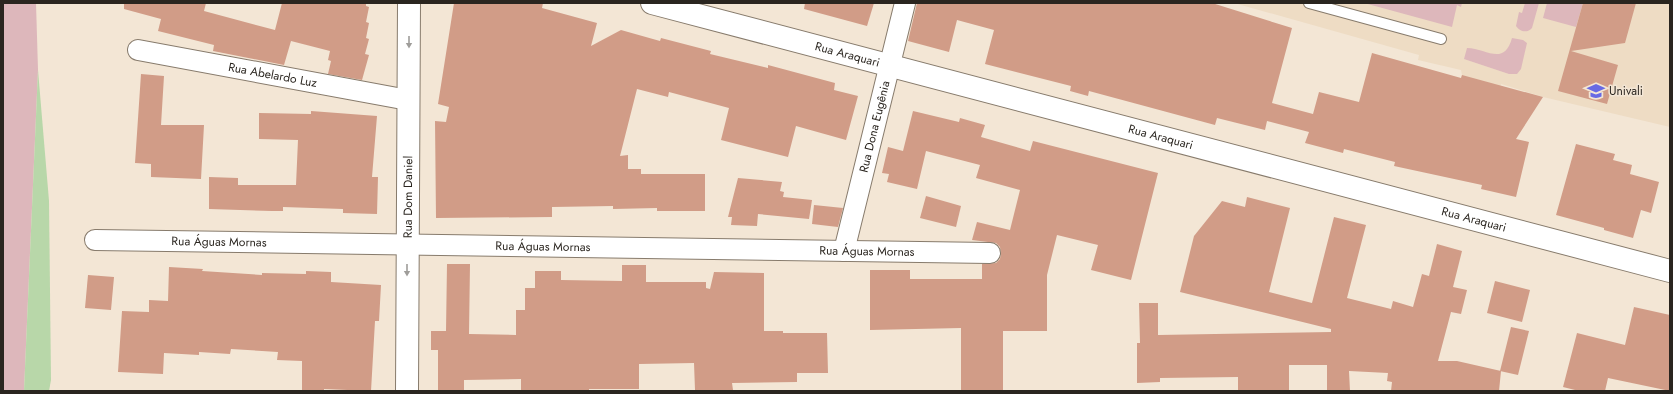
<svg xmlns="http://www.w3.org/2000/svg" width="1673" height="394" viewBox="0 0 1673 394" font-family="Jost,sans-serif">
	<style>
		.built { fill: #eedcc4 }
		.green { fill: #ddb7bb }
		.water { fill: #b8d7a9 }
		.building { fill: #d19c87 }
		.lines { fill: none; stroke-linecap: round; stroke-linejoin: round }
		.service-casing { stroke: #877b6c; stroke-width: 12 }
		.minor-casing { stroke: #877b6c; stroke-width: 22 }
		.tertiary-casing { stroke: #877b6c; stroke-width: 24 }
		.service { stroke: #fff; stroke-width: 10 }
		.minor { stroke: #fff; stroke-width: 20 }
		.tertiary { stroke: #fff; stroke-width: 22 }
		.oneway { fill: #9f9d9a }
		.labels { text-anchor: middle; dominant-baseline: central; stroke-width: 3; stroke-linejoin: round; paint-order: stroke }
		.street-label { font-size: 12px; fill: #2a251f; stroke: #f3e6d5 }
		.poi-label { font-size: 12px; fill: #2a251f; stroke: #f3e6d5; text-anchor: start }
	</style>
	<rect width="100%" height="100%" fill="#f3e6d5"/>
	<path class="built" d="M 1234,3 L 1670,3 L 1670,127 L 1543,97 L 1501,84 L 1487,137 L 1433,174 L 1462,75 L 1461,70 L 1418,60 L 1419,55 Z"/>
	<g class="green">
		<path d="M 3,3 L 36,3 L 38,70 L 24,391 L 3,391 Z"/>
		<path d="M 1364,3 L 1462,3 L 1461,7 L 1457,5 L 1452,27 Z"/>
		<path d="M 1525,3 L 1539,3 L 1532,28 C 1527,34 1519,31 1516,26 L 1519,12 L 1522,13 Z"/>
		<path d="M 1547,3 L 1583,3 L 1576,27 L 1543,18 Z"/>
		<path d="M 1512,38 L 1523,40 L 1527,43 L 1521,69 L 1517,74 L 1509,74 L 1464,59 L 1467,48 C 1486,48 1504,67 1512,38 Z"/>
	</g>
	<path class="water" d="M 38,70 L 49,201 L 51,380 L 49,391 L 24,391 Z"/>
	<g class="building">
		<path d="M 124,3 L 206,3 L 204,11 L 275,30 L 282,3 L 366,3 L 366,6 L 369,7 L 366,22 L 369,23 L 366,38 L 369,39 L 365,54 L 369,55 L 362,80 L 328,74 L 331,61 L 328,60 L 330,51 L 291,41 L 284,65 L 213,51 L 214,45 L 158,31 L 161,19 L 124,9 Z"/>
		<path d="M 454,3 L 543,3 L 542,8 L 597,23 L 591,46 L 621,30 L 660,41 L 661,38 L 711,51 L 710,54 L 768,68 L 768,65 L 835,83 L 834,90 L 858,96 L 846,140 L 796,126 L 788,157 L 721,140 L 729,108 L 669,92 L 668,97 L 637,89 L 620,156 L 628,155 L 628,169 L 641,169 L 641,174 L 705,174 L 705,211 L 657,211 L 657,208 L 613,209 L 613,206 L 552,207 L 552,217 L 436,218 L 435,121 L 446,122 L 449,107 L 438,104 Z"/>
		<path d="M 805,3 L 874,3 L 867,26 L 804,9 Z"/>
		<path d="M 917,3 L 1212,3 L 1292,28 L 1272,103 L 1313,114 L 1319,92 L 1359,102 L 1372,53 L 1461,78 L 1462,75 L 1543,97 L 1516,139 L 1529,142 L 1516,197 L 1481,189 L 1482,185 L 1394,166 L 1395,162 L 1344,149 L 1343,153 L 1305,143 L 1309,132 L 1267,121 L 1265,130 L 1217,118 L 1215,125 L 1089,91 L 1088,96 L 1070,91 L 1071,86 L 985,64 L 994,30 L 957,20 L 949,52 L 908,41 Z"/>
		<path d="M 1583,3 L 1636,3 L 1625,43 L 1571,51 L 1618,65 L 1607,104 L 1558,91 Z"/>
		<path d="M 141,74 L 164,76 L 161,125 L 204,125 L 201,179 L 151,177 L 151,164 L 135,163 Z"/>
		<path d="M 311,111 L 377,116 L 372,177 L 378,177 L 377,214 L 343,213 L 343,209 L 283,207 L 283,211 L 272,211 L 209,209 L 209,177 L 238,178 L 238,185 L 296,185 L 298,140 L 259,139 L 259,113 L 311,114 Z"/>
		<path d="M 913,111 L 959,122 L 960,118 L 985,125 L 981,137 L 1030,151 L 1033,141 L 1158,173 L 1131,280 L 1091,270 L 1098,245 L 1057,235 L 1047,275 L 1047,331 L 1003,331 L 1003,391 L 961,391 L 961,328 L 870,330 L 870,270 L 910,270 L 910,279 L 982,279 L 982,264 L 996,263 L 1000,259 L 1001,253 L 1000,247 L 996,243 L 972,240 L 977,222 L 1010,230 L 1020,190 L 976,178 L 980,165 L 926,151 L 917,189 L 887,182 L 889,174 L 882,173 L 888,147 L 903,151 Z"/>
		<path d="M 1576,144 L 1615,154 L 1613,160 L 1632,165 L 1630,174 L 1659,182 L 1651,213 L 1641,210 L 1633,238 L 1604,230 L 1604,228 L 1556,215 Z"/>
		<path d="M 738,178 L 782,182 L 780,191 L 784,192 L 783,197 L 812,200 L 809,219 L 758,214 L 757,226 L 731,225 L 732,217 L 728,217 Z"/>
		<path d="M 926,196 L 961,206 L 956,227 L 920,218 Z"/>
		<path d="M 1247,197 L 1290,208 L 1269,292 L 1312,303 L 1334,217 L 1366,225 L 1347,298 L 1391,309 L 1393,301 L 1413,307 L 1422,274 L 1429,276 L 1437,244 L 1462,251 L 1453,287 L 1467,290 L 1461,314 L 1451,312 L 1438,361 L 1457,361 L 1501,371 L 1499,391 L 1391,391 L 1392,382 L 1387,381 L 1388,373 L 1349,371 L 1350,391 L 1327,391 L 1327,365 L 1289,365 L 1289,390 L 1238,391 L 1238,377 L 1160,378 L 1160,382 L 1137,383 L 1137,343 L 1140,343 L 1139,303 L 1158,303 L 1158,335 L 1331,332 L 1331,329 L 1180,292 L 1194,236 L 1222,201 L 1245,207 Z"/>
		<path d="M 814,205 L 843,208 L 838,227 L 812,224 Z"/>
		<path d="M 447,264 L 470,264 L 469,334 L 516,335 L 516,310 L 525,310 L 525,288 L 535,288 L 535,271 L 561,271 L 561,280 L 622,281 L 622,265 L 646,265 L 646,282 L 706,282 L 706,288 L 710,289 L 714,272 L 764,273 L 764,331 L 783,331 L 783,333 L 827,333 L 828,373 L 797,373 L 797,382 L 732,383 L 733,390 L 695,390 L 694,363 L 639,364 L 639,389 L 589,389 L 589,391 L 521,390 L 521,379 L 464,380 L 464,391 L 438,391 L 438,350 L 431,350 L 431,331 L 446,331 Z"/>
		<path d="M 169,267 L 203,269 L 202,271 L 262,275 L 262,273 L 306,274 L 306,271 L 331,272 L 331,282 L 381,285 L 379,321 L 375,321 L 371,391 L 324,389 L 324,391 L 302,391 L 302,361 L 277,360 L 278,352 L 231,349 L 230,354 L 199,352 L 199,355 L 164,353 L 163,374 L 118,372 L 122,311 L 149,312 L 149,300 L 168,301 Z"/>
		<path d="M 88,275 L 114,277 L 111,310 L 85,308 Z"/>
		<path d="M 1495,281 L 1530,290 L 1522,322 L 1487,313 Z"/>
		<path d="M 1634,307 L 1670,315 L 1670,391 L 1608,378 L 1605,391 L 1579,391 L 1563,387 L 1577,333 L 1625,345 Z"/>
		<path d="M 1511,327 L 1529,331 L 1518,375 L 1500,371 Z"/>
	</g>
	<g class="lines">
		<g class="service-casing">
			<path id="service" d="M 1309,3 L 1441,39"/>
		</g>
		<g class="minor-casing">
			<g id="minor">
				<path id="s1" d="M 138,50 L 408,100"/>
				<path id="s2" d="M 95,240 L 990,253"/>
				<path id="s3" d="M 844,251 L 905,3"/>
			</g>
		</g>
		<g class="tertiary-casing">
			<g id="tertiary">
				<path id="s4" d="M 652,3 L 1670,271"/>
				<path id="s5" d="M 407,391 L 409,3"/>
			</g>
		</g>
		<use href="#service" class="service"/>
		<use href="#minor" class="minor"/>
		<use href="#tertiary" class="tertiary"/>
	</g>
	<defs><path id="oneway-solid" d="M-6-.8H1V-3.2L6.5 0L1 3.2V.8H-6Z"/></defs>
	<g class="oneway">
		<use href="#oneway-solid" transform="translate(409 42) rotate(90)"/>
		<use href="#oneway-solid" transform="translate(407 270) rotate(90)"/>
	</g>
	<defs>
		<g id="university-bare" transform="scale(1.38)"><path d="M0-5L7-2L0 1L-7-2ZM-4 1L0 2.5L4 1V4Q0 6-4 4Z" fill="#686ae4" stroke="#f3e6d5" stroke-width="2.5" paint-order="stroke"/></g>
	</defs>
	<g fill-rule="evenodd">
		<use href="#university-bare" x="1596" y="91"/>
	</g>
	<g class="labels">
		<g class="street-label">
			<text stroke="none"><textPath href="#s4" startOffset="202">Rua Araquari</textPath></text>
			<text stroke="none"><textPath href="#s1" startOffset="137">Rua Abelardo Luz</textPath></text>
			<text stroke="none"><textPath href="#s3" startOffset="128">Rua Dona Eugênia</textPath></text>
			<text stroke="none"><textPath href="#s4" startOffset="526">Rua Araquari</textPath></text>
			<text stroke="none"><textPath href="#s5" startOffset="194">Rua Dom Daniel</textPath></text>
			<text stroke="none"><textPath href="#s4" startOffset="850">Rua Araquari</textPath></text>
			<text stroke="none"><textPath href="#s2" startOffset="124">Rua Águas Mornas</textPath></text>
			<text stroke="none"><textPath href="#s2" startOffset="448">Rua Águas Mornas</textPath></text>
			<text stroke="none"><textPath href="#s2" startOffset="772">Rua Águas Mornas</textPath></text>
		</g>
		<g class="poi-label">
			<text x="1609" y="91">Univali</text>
		</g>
	</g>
	<rect width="1673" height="394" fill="none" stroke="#2a251f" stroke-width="8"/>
</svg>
